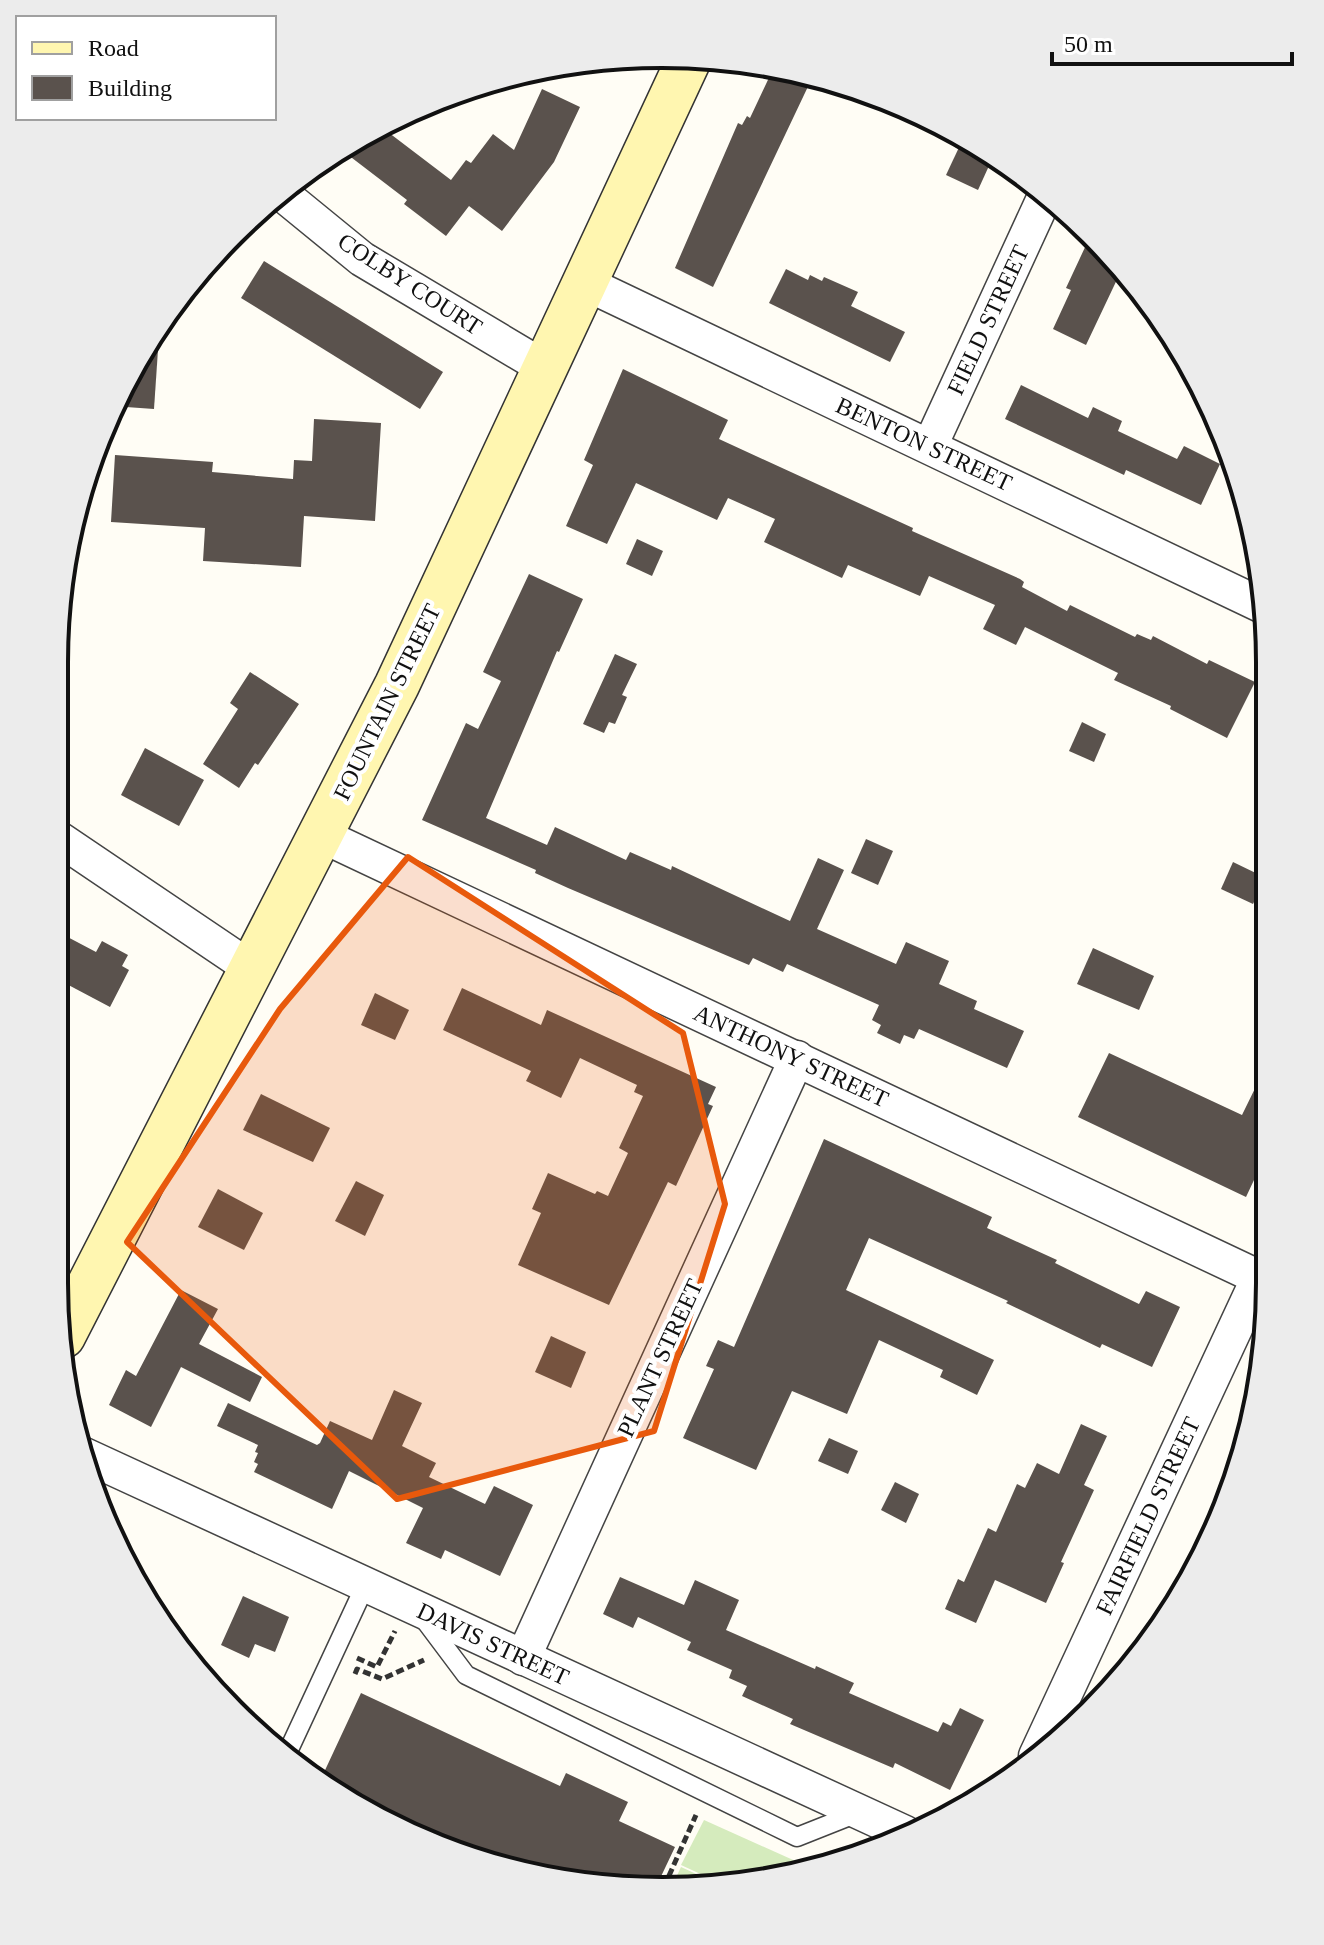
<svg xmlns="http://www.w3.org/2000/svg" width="1324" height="1945" viewBox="0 0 1324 1945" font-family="'Times New Roman',serif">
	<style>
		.green { fill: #d5ebbd }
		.building { fill: #5a524d }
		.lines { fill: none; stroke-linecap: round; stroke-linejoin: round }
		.lane-casing { stroke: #444; stroke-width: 21 }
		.street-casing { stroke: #444; stroke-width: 37 }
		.secondary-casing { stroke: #333; stroke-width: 47 }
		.path { stroke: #333; stroke-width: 5; stroke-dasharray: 8 4; stroke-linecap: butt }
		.lane { stroke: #fff; stroke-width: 18 }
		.street { stroke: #fff; stroke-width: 34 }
		.secondary { stroke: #fff6b0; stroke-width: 44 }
		.marked { fill: #e8590c; fill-opacity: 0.2; stroke: #e8590c; stroke-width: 6; stroke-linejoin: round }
		.labels { text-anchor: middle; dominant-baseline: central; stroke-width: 8; stroke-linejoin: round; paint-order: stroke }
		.street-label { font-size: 24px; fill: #111; stroke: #fff }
		.rim { fill: none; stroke: #111; stroke-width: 4 }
	</style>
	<rect width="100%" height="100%" fill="#fffdf5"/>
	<g class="green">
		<path d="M 704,1820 L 811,1868 L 781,1879 L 720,1883 L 681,1865 Z"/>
		<path d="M 681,1867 L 716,1883 L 672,1886 Z"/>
	</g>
	<g class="building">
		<path d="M 775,65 L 813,76 L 713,287 L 675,268 L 738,123 L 742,125 L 747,116 L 750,118 Z"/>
		<path d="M 542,89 L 580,107 L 554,162 L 502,231 L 469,206 L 446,236 L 404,204 L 407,200 L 339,148 L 380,126 L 451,180 L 466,160 L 471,163 L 493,134 L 514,150 Z"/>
		<path d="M 962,141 L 993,157 L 978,190 L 946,175 Z"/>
		<path d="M 1087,243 L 1110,255 L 1122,269 L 1086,345 L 1053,329 L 1071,290 L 1066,288 Z"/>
		<path d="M 264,261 L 443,372 L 420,409 L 241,298 Z"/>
		<path d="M 786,269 L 808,280 L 810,275 L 822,281 L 824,277 L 858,292 L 851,306 L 905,332 L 890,362 L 769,303 Z"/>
		<path d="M 159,335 L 154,409 L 112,406 L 117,393 Z"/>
		<path d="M 623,369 L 728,420 L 719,439 L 913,528 L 912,531 L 1020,579 L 1024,582 L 1022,587 L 1067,611 L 1070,605 L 1135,637 L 1137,634 L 1151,640 L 1153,636 L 1207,664 L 1209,660 L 1255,682 L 1227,738 L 1170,709 L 1171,706 L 1114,680 L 1118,673 L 1025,627 L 1016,645 L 983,629 L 995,605 L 929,576 L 920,596 L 848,565 L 842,578 L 764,542 L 775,519 L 728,498 L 717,520 L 636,483 L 607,544 L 566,526 L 593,465 L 584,460 Z"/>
		<path d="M 1021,385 L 1088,418 L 1093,407 L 1122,421 L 1118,431 L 1177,459 L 1184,446 L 1220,464 L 1201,505 L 1126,470 L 1124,475 L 1005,419 Z"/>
		<path d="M 314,419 L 381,423 L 375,521 L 304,516 L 301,567 L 203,561 L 205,528 L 111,522 L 115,455 L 213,462 L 212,472 L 293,479 L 294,460 L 312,461 Z"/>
		<path d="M 637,539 L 663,551 L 652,576 L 626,564 Z"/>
		<path d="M 529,574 L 583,599 L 559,652 L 557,651 L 486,818 L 547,845 L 555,827 L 626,860 L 630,852 L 671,870 L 672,866 L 790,921 L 818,858 L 844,870 L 817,929 L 896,964 L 906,942 L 949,961 L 939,984 L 977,1001 L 974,1009 L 1024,1031 L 1007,1068 L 919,1029 L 914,1039 L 904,1035 L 900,1044 L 877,1033 L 881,1025 L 872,1020 L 879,1005 L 787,964 L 783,972 L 753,958 L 749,965 L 568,888 L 535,873 L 536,870 L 422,820 L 466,723 L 478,729 L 501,681 L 483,672 Z"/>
		<path d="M 615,654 L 637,664 L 622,695 L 627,697 L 615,724 L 609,722 L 604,733 L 583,724 Z"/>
		<path d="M 250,672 L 299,704 L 258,765 L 255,763 L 239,788 L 203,764 L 238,709 L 230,703 Z"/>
		<path d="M 1082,722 L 1106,734 L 1094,762 L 1069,751 Z"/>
		<path d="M 145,748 L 204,780 L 179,826 L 121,795 Z"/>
		<path d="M 866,839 L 893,851 L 878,885 L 851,873 Z"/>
		<path d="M 1233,862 L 1266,878 L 1253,904 L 1221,889 Z"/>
		<path d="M 60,933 L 96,952 L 102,941 L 128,955 L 122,966 L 129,970 L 110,1007 L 59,980 Z"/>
		<path d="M 1093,948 L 1154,976 L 1139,1010 L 1077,984 Z"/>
		<path d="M 462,988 L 541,1025 L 547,1010 L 716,1087 L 708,1104 L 713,1106 L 676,1186 L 668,1182 L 609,1305 L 518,1265 L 541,1213 L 532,1209 L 548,1173 L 595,1194 L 597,1191 L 608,1196 L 628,1153 L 619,1148 L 643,1096 L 634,1092 L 637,1085 L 580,1058 L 561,1098 L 526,1081 L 531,1071 L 443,1030 Z"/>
		<path d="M 375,993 L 409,1010 L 395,1040 L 361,1025 Z"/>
		<path d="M 1109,1053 L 1242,1115 L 1264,1070 L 1262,1163 L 1246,1197 L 1078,1117 Z"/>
		<path d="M 261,1094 L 330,1128 L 313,1162 L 243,1130 Z"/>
		<path d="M 824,1139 L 992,1217 L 987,1228 L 1057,1260 L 1055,1263 L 1139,1304 L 1146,1291 L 1180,1307 L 1152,1367 L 1102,1344 L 1100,1348 L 1006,1303 L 1008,1301 L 869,1238 L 846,1290 L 994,1360 L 977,1395 L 940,1377 L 943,1370 L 879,1340 L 847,1414 L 792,1391 L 756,1470 L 683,1438 L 714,1369 L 706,1366 L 718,1340 L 734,1347 Z"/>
		<path d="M 356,1181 L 384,1195 L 365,1236 L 335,1221 Z"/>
		<path d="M 218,1189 L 263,1213 L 244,1250 L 198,1227 Z"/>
		<path d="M 181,1290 L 218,1309 L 199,1344 L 262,1377 L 250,1402 L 181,1367 L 151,1427 L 109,1405 L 126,1370 L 136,1376 Z"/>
		<path d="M 551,1336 L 586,1352 L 571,1388 L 535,1372 Z"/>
		<path d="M 394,1390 L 422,1403 L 402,1446 L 436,1463 L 429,1477 L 485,1504 L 494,1486 L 533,1505 L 500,1576 L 445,1550 L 441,1559 L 406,1543 L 423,1508 L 349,1471 L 332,1509 L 254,1472 L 258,1464 L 254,1462 L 258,1453 L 255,1452 L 258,1445 L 217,1426 L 228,1403 L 317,1445 L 320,1443 L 330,1421 L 372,1440 Z"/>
		<path d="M 1081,1424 L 1107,1436 L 1084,1485 L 1094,1490 L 1061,1562 L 1064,1563 L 1046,1603 L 995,1580 L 976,1623 L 945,1609 L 958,1579 L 964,1582 L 988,1528 L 996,1532 L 1017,1484 L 1025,1488 L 1037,1463 L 1059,1474 Z"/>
		<path d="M 829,1438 L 858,1451 L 848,1474 L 818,1461 Z"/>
		<path d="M 895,1482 L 919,1494 L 906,1523 L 881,1510 Z"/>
		<path d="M 620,1577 L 684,1605 L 695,1580 L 739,1600 L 726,1630 L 815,1669 L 816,1666 L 854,1683 L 849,1693 L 938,1732 L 943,1722 L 951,1726 L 960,1708 L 984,1720 L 950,1790 L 895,1763 L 893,1768 L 790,1724 L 793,1719 L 742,1696 L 747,1686 L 729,1678 L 732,1670 L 687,1650 L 691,1642 L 638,1617 L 633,1628 L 603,1614 Z"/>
		<path d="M 243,1596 L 289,1617 L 275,1652 L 255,1644 L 249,1658 L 221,1645 Z"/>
		<path d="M 361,1693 L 560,1786 L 566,1773 L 628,1802 L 619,1821 L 675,1847 L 656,1887 L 622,1890 L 430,1845 L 320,1781 Z"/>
	</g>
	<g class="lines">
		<g class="lane-casing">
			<g id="lane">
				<path d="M 424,1619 L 466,1675 L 797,1837 L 860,1812"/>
				<path d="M 285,1758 L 365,1586"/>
			</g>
		</g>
		<g class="street-casing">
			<g id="street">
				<path d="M 280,192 L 362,259 L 545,368"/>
				<path d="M 583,282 L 1265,607"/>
				<path d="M 930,446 L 1046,194"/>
				<path d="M 321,835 L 1260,1278"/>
				<path d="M 61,840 L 252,969"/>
				<path d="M 82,1454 L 905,1833"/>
				<path d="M 523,1658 L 797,1058"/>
				<path d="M 1036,1756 L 1260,1275"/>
			</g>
		</g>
		<g class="secondary-casing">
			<path id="secondary" d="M 63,1336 L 397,685 L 690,57"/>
		</g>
		<g class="path">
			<path d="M 357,1658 L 377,1667 L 395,1631"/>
			<path d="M 355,1674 L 357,1669 L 382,1679 L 424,1660"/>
			<path d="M 812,1859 L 817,1861 L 846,1855"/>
			<path d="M 664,1887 L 696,1815"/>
		</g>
		<use href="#lane" class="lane"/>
		<use href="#street" class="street"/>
		<use href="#secondary" class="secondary"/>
	</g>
	<path class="marked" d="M 408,857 L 683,1033 L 725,1204 L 654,1431 L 397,1499 L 127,1242 L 280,1009 Z"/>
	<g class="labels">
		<g class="street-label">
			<text transform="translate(410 284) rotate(33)">COLBY COURT</text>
			<text transform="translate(988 320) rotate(-65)">FIELD STREET</text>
			<text transform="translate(924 444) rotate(25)">BENTON STREET</text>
			<text transform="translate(387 702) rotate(-64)">FOUNTAIN STREET</text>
			<text transform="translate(791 1056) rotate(25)">ANTHONY STREET</text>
			<text transform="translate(660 1358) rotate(-65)">PLANT STREET</text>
			<text transform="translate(1148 1516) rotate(-65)">FAIRFIELD STREET</text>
			<text transform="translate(493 1644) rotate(25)">DAVIS STREET</text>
		</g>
	</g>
	<path d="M0 0H1324V1945H0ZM662 68H662A594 594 0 0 1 1256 662V1283A594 594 0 0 1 662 1877H662A594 594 0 0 1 68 1283V662A594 594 0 0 1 662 68Z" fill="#ececec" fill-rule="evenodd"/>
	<path class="rim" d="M662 68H662A594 594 0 0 1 1256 662V1283A594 594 0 0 1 662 1877H662A594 594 0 0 1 68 1283V662A594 594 0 0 1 662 68Z"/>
	<rect x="16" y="16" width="260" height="104" fill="#ffffff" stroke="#a0a0a0" stroke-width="2"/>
	<rect x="32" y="42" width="40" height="12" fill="#fff6b0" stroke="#a0a0a0" stroke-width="2"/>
	<text x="88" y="56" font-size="24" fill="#111111">Road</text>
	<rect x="32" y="76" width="40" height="24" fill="#5a524d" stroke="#a0a0a0" stroke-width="2"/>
	<text x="88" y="96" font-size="24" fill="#111111">Building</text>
	<path d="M1052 52v12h240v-12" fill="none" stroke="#111111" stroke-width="4"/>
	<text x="1064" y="52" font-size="24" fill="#111111" stroke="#ffffff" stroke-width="6" paint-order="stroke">50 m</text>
</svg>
